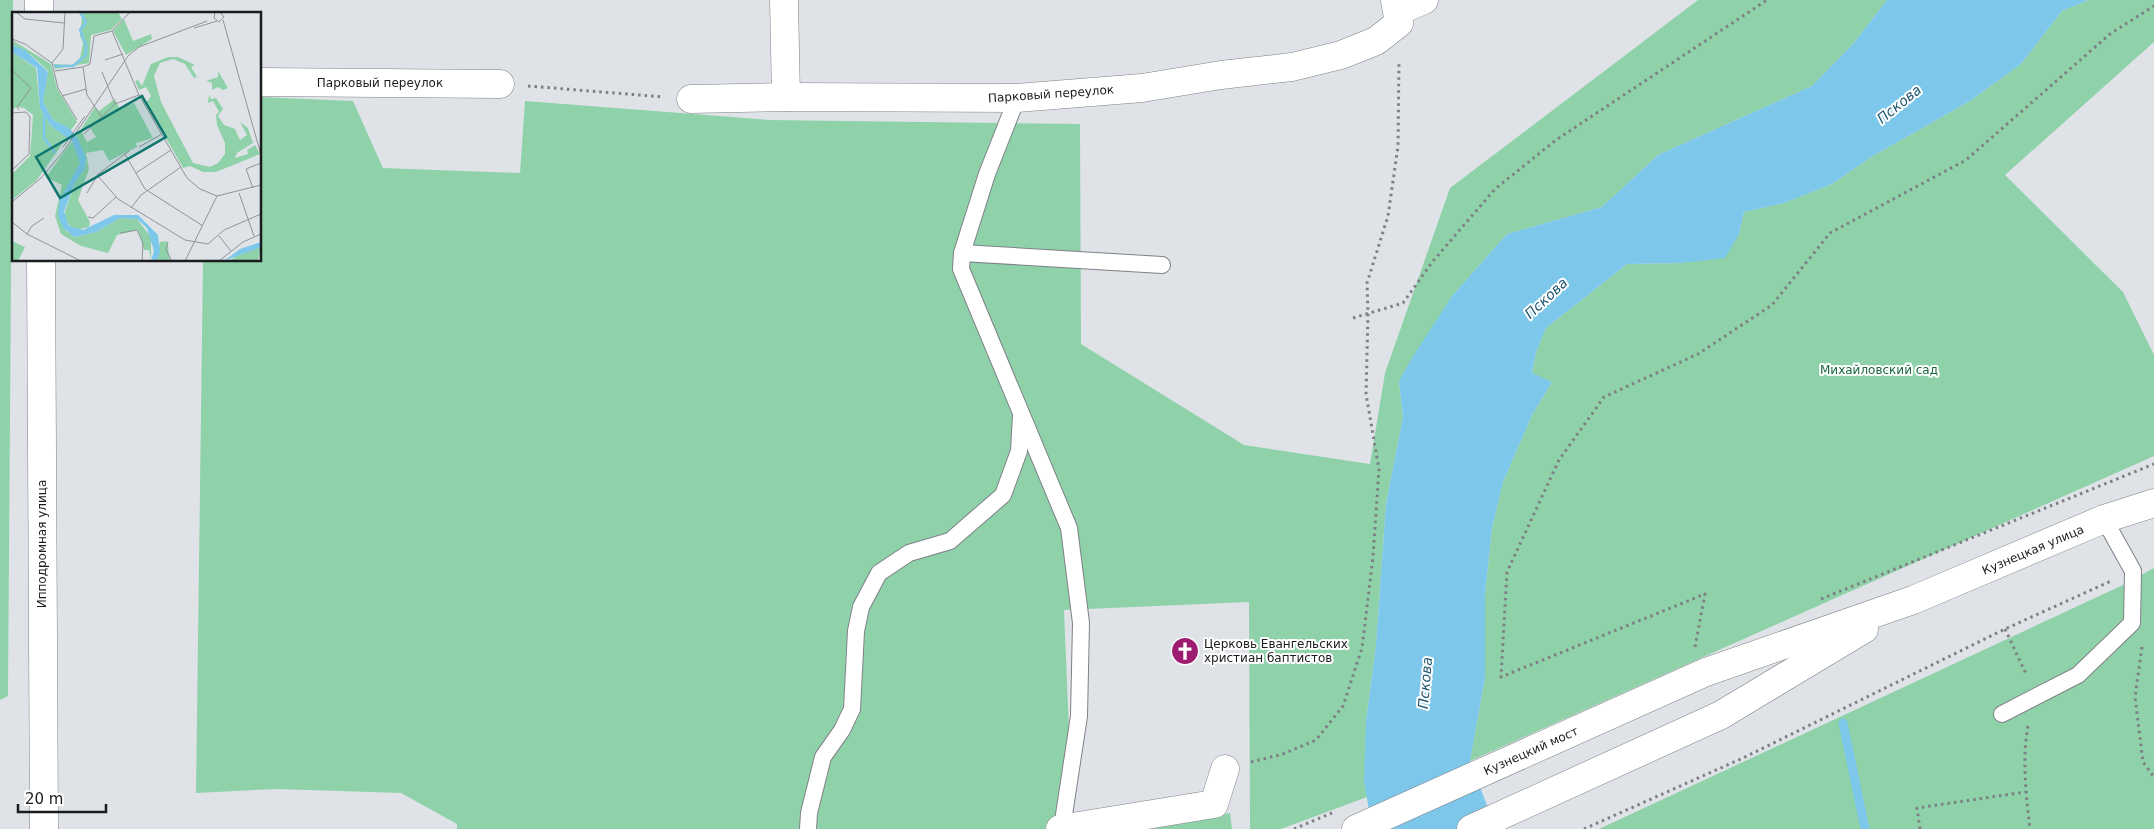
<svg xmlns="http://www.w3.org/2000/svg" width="2154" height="829" viewBox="0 0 2154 829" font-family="'DejaVu Sans',sans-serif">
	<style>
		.green { fill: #8fd2aa }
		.water { fill: #7dc7eb }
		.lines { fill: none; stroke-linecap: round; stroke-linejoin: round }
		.stream { stroke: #7dc7eb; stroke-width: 9 }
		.service-casing { stroke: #7e8186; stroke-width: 18 }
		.minor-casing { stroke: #7e8186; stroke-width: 29 }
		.tertiary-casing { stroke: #7e8186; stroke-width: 29 }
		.path { stroke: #7d7f83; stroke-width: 3; stroke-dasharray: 2.5 4; stroke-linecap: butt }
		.service { stroke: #fff; stroke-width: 16 }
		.minor { stroke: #fff; stroke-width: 28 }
		.tertiary { stroke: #fff; stroke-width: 28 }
		.labels { text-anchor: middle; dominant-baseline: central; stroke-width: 4; stroke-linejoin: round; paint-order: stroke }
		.street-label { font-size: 12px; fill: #1a1b1d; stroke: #fff }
		.park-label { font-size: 12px; fill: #196641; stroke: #fff }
		.poi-label { font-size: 12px; fill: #1a1b1d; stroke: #fff; text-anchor: start }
		.water-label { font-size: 14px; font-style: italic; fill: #1d5670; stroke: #fff }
		.inset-river { fill: none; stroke: #7dc7eb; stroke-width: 2.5 }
		.inset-road { fill: none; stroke: #909397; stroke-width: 1 }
		.view { fill: #0f766e; fill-opacity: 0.15; stroke: #0f766e; stroke-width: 2.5 }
		.inset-edge { fill: none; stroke: #1a1b1d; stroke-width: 2.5 }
	</style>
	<rect width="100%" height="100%" fill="#dfe3e8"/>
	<g class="green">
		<path d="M 0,0 L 13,0 L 8,696 L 0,700 Z"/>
		<path d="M 1698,0 L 1887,0 L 1853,44 L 1812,86 L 1658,155 L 1602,207 L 1507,234 L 1452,296 L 1399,381 L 1403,417 L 1386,504 L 1376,645 L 1366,722 L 1370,796 L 1281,829 L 1250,829 L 1249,602 L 1064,610 L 1073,829 L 457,829 L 457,824 L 401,793 L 276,789 L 196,793 L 203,260 L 260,260 L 260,97 L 353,101 L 383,168 L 520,173 L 525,101 L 770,120 L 1080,124 L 1081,344 L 1244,445 L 1370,464 L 1385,373 L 1450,188 Z"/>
		<path d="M 2088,0 L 2154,0 L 2154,42 L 2005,175 L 2123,292 L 2154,355 L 2154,456 L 1470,761 L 1485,677 L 1485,594 L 1492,528 L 1503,482 L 1532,415 L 1552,382 L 1532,374 L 1536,352 L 1546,328 L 1627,264 L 1682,263 L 1739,234 L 1744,212 L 1784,203 L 1832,184 L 1871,157 L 1970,101 L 2021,64 L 2062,11 Z"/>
		<path d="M 2154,568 L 2154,829 L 1599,829 L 2123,585 Z"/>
		<path d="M 1230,813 L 1232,829 L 1151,829 Z"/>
	</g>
	<path class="water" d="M 1887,0 L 2088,0 L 2062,11 L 2021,64 L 1970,101 L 1871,157 L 1832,184 L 1784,203 L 1744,212 L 1739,234 L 1725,258 L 1682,263 L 1627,264 L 1546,328 L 1536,352 L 1532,373 L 1552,382 L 1532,415 L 1503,482 L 1492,528 L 1485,594 L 1485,677 L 1470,761 L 1496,829 L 1372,829 L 1364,780 L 1366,722 L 1376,645 L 1386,504 L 1403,417 L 1399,381 L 1412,358 L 1452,296 L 1507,234 L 1602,207 L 1658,155 L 1812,86 L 1853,44 Z"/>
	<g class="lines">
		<path class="stream" d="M 1843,723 L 1865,829"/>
		<g class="service-casing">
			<g id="service">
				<path d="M 1017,98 L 987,174 L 962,253 L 961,269 L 1069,528 L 1081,623 L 1079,716 L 1062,828"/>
				<path d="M 962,253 L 1162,265"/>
				<path d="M 2002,714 L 2078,675 L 2132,623 L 2133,571 L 2104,519"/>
				<path d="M 808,829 L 809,813 L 823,757 L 842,730 L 852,709 L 856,631 L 861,607 L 879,573 L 909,553 L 950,541 L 1003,495 L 1019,451 L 1021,416"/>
			</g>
		</g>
		<g class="minor-casing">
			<g id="minor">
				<path d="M 39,0 L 39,14"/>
				<path d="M 784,0 L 786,97"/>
				<path d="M 1398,11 L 1424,0"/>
				<path d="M 260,82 L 500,84"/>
				<path d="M 691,99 L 786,97 L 1017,98 L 1142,88 L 1221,75 L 1292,67 L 1341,55 L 1376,41 L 1399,23 L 1395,0"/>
				<path d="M 41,260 L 44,829"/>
				<path d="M 1060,829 L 1214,804 L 1225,769"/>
			</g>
		</g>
		<g class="tertiary-casing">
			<g id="tertiary">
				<path d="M 1356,829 L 1706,672 L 1913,600 L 2104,519 L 2154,503"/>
				<path d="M 1471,829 L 1721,715 L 1864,629"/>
			</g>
		</g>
		<g class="path">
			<path d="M 528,86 L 664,97"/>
			<path d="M 1353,318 L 1403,303 L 1433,261 L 1495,189 L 1556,140 L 1767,0"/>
			<path d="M 1821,599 L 2154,464"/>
			<path d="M 2005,629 L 2027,676"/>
			<path d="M 1695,647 L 1705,594 L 1501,677 L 1507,572 L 1559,460 L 1604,397 L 1698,354 L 1772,305 L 1830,233 L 1966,160 L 2110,34 L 2154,6"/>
			<path d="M 2142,647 L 2135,697 L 2143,762 L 2154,777"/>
			<path d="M 2028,726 C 2022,760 2026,795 2030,829"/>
			<path d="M 1251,762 L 1283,754 L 1316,740 L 1343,706 L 1362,648 L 1373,557 L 1379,469 L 1366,394 L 1368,314 L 1367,283 L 1388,216 L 1398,146 L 1399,61"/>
			<path d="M 1294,829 L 1332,813"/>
			<path d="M 1584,829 L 1743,758 L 2005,629 L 2111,581"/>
			<path d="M 1920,829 L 1917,808 L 2025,792"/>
		</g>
		<use href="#service" class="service"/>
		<use href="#minor" class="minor"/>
		<use href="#tertiary" class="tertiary"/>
	</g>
	<defs>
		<g id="church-disc" transform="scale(1.4375)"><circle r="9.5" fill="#9d1c70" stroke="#fff"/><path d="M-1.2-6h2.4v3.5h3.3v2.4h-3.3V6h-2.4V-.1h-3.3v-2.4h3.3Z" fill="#fff"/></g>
	</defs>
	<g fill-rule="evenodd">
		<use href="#church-disc" x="1185" y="651"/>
	</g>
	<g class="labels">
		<g class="street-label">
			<text x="380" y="83">Парковый переулок</text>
			<text transform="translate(1051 94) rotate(-4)">Парковый переулок</text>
			<text transform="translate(42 544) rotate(-90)">Ипподромная улица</text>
			<text transform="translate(2033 550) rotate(-23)">Кузнецкая улица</text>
			<text transform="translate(1531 751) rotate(-24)">Кузнецкий мост</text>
		</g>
		<g class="park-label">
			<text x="1879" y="370">Михайловский сад</text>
		</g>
		<g class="poi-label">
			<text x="1204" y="644">Церковь Евангельских<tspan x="1204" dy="14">христиан баптистов</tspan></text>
		</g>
		<g class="water-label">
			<text transform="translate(1899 104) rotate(-39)">Пскова</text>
			<text transform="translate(1546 298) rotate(-43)">Пскова</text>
			<text transform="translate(1425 683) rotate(-85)">Пскова</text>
		</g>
	</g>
	<g transform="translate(12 12)">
		<rect width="249" height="249" fill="#dfe3e8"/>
		<path d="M 66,0 L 106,0 L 110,7 L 99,18 L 79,23 L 77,51 L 43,57 L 41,52 L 60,53 L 68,46 L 71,31 L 68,24 L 70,4 ZM 112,7 L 121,29 L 139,22 L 140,27 L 114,43 L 101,19 ZM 0,28 L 39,52 L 45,76 L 65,110 L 59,118 L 41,108 L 31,90 L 36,59 L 19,43 L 0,33 ZM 0,40 L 24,56 L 28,96 L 39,114 L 55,125 L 25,168 L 0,188 L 0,162 L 18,144 L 21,103 L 12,96 L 4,95 L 0,99 ZM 156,45 L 166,45 L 183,53 L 179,55 L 185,65 L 182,66 L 173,52 L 161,47 L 148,51 L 142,64 L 149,90 L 181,151 L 198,155 L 206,151 L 213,142 L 213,131 L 205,113 L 204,103 L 207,100 L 201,89 L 196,91 L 197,83 L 199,87 L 204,86 L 211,97 L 206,104 L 212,113 L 223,117 L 228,128 L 235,123 L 228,110 L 236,116 L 241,131 L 225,141 L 223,146 L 236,142 L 235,138 L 243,133 L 248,142 L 204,160 L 191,160 L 178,154 L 171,156 L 134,91 L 139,84 L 134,75 L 127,78 L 123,69 L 126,68 L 130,74 L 139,52 ZM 206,59 L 216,76 L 211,78 L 206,75 L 200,78 L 200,71 L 194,69 L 206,65 ZM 103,87 L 108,97 L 122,91 L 141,126 L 124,131 L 125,135 L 97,149 L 91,138 L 74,141 L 77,157 L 66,188 L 78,210 L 77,215 L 64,218 L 59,216 L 52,203 L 62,172 L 74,151 L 64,124 L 69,119 L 75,130 L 84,125 L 77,114 L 70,120 L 69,117 L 83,95 L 87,99 ZM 60,129 L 69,152 L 49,185 L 54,219 L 64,225 L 84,220 L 108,206 L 125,207 L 139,225 L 139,249 L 137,238 L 132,238 L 126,218 L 105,223 L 96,241 L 69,234 L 49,222 L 43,204 L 50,173 L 34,165 ZM 0,229 L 13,235 L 6,249 L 0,249 ZM 155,229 L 158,249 L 145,249 L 148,230 ZM 249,235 L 246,249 L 218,249 L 224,244 Z" fill="#8fd2aa"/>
		<path d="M 0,33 L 13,38 L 36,60 L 31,90 L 41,108 L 57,116 L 65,125 L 74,146 L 73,156 L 62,172 L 52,200 L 57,214 L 71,218 L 102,203 L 126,203 L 146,223 L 148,239 L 145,249 L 139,249 L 142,239 L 135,216 L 125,207 L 108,206 L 84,220 L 63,225 L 51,216 L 46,203 L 48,187 L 68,151 L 60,129 L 39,114 L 28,96 L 25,56 L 0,40 ZM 249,230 L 249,235 L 212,249 L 228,237 Z" fill="#7dc7eb"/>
		<path class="inset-river" d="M 42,54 L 61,54 L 74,43 L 74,33 L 68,18 L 74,10 L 68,0M 32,103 L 32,126 L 43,141"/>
		<path class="inset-road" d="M 4,0 L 13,7 L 52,11M 203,0 L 202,6 L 207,10 L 212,5 L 208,0M 211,8 L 249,143M 182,16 L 205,9M 100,19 L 127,83 L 175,166 L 188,177 L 205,184 L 249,173M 0,27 L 13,32 L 40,51 L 46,76 L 65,108M 93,48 L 111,42M 40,51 L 51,37 L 53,0M 0,58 L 19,76 L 5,95 L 7,98M 43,59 L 71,55M 90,60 L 103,92M 50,84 L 74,77M 0,101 L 14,100 L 18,105 L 17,142 L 0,158M 89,104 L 75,83 L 71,55 L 78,52 L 82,24 L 100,19 L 118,0M 72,122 L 103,92 L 127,83M 51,135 L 73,104M 127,135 L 150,122M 117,139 L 85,163 L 106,187 L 173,228 L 196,232 L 212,218 L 249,202M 113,142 L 133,177 L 191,214M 124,161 L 159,138M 241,176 L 234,157 L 249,151M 75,181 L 85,164M 227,181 L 242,224M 0,190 L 29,166 L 51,140 L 116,44 L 127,35 L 195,9M 119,196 L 129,183 L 169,155M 76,205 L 81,206 L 104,185M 0,210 L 15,222 L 69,249M 108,221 L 125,218 L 131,231 L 130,249M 15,222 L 20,214 L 32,206M 207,224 L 219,239M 156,230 L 154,238 L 160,249M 173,249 L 205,184M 207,249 L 231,230 L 249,222"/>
		<path class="view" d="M 130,84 L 154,125 L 48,186 L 24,145 Z"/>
		<rect width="249" height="249" class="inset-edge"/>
	</g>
	<path d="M18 804v8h88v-8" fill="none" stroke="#1a1b1d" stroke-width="2.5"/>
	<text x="25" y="804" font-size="15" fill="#1a1b1d" stroke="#ffffff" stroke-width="4" paint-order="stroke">20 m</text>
</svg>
